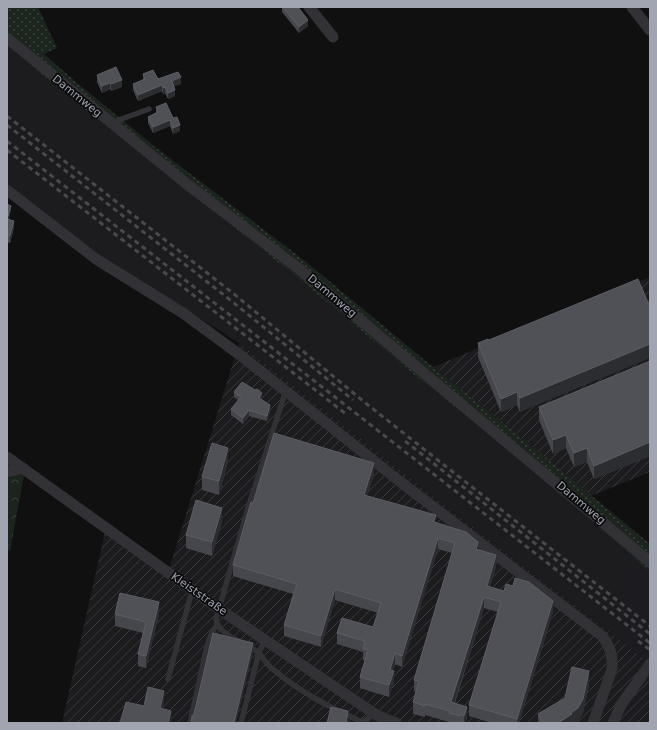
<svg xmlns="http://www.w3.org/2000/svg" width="657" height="730" viewBox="0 0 657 730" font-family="'DejaVu Sans',sans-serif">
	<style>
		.built { fill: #1c1c1e }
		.industrial { fill: url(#industrial-furrows) }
		.grass { fill: url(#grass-dots) }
		.forest { fill: url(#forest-crowns) }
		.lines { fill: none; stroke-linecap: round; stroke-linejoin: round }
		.lane { stroke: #313136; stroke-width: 5.5 }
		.street { stroke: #313136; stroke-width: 11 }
		.rail { stroke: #48494f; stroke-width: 3; stroke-dasharray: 5 4; stroke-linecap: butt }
		.wall { fill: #46474c }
		.shaded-wall { fill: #2c2d30 }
		.building { fill: #505157; stroke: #5c5e65 }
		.labels { text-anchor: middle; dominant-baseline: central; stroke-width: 3.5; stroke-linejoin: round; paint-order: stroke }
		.street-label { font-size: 11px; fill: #a1a5b2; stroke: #0b0b0c }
	</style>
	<defs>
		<pattern id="industrial-furrows" width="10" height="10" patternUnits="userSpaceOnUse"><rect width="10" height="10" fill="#1c1c1e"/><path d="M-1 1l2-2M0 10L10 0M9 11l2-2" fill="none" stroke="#3a3a3c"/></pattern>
		<pattern id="grass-dots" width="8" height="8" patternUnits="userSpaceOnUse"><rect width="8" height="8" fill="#1c241e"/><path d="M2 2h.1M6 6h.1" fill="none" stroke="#3a413c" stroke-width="1.8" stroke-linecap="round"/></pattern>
		<pattern id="forest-crowns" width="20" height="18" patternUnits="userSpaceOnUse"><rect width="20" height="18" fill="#1c241e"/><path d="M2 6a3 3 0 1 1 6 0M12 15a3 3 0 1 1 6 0" fill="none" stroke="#3a413c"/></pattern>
	</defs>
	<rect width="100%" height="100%" fill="#101011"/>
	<path class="built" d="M 7,45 L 63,92 L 295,276 L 413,374 L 504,446 L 577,507 L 650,573 L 650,663 L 457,515 L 239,343 L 100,255 L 7,186 Z"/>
	<g class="industrial">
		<path d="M 650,277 L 650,472 L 591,496 L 516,433 L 433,367 Z"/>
		<path d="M 239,343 L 457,515 L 650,663 L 650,723 L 62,723 L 105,532 L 167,576 Z"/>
	</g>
	<path class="grass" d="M 7,7 L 38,7 L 57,48 L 44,54 L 76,82 L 154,146 L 305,261 L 433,367 L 516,433 L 650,544 L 650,573 L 577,507 L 504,446 L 413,374 L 295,276 L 63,92 L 7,45 Z"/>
	<path class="forest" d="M 7,464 L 24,475 L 10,551 L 7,550 Z"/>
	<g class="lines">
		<g class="lane">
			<path d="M 112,124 L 119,120 L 149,109"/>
			<path d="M 265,640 L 259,652 C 265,664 274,670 284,678 C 309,697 334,709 362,722 L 374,714"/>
			<path d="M 240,642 C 230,636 218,631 216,619 L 248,508 L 286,390"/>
			<path d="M 168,679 L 190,598 L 194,591"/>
			<path d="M 190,723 L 207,646 L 212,632 L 217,625"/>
			<path d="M 241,723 L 259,652 L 247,646"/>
		</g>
		<g class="street">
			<path d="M 309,7 L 333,37"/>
			<path d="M 632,7 L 650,30"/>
			<path d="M 7,38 L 188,185 L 298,268 L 650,562"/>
			<path d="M 7,190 L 96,259 L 183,313 L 240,355 L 398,480 L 602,636 C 610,647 613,655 612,669 L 593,723"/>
			<path d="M 7,457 L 219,609 L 375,714 L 390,721 L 396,723"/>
			<path d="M 7,472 L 23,468"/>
			<path d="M 613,723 L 621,705 L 650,664"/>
		</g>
		<g class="rail">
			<path d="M 7,116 L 234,294 L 368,405 L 444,465 L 650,626"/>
			<path d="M 7,125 L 229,299 L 353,400"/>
			<path d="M 7,141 L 650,643"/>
			<path d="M 7,150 L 346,414"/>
			<path d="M 405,441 L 650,634"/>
			<path d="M 638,641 L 650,650"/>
		</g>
	</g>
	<g class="wall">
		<path d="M 282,7 L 298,7 L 308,26 L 299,33 L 282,12 Z"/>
		<path d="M 143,74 L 158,79 L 181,84 L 174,86 L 175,96 L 168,99 L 165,93 L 163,94 L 162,91 L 138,101 L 133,90 L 133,84 L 143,80 Z"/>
		<path d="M 97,75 L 122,87 L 111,91 L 110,89 L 102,93 L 97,82 Z"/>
		<path d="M 156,107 L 173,118 L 180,131 L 173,134 L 170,126 L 153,133 L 148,123 L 148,117 L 156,113 Z"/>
		<path d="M 7,204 L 11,209 L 9,219 L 14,228 L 10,243 L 7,242 Z"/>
		<path d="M 638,279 L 520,412 L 517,405 L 501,412 L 478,357 L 478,343 L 489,340 Z"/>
		<path d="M 650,361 L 650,456 L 594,479 L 587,462 L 574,467 L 566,448 L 553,454 L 539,420 L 539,407 Z"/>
		<path d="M 234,392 L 262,398 L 262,399 L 270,411 L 267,421 L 249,416 L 243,424 L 231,415 L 231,409 L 238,400 L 234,397 Z"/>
		<path d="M 228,461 L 219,495 L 202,490 L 202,477 Z"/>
		<path d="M 374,474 L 367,496 L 436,522 L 478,550 L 496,567 L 490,587 L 553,612 L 519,723 L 492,723 L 469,716 L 469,705 L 498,612 L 484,608 L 455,703 L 467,718 L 465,723 L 449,723 L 449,722 L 425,715 L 425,717 L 413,714 L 413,702 L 416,692 L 414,691 L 414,680 L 452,553 L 438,549 L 402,667 L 395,664 L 393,670 L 394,682 L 389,697 L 360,688 L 360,677 L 365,661 L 363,660 L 363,652 L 337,644 L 337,633 L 373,627 L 378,613 L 335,600 L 321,647 L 284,636 L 284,625 L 293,594 L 233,576 L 233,565 L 253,503 Z"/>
		<path d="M 222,521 L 212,556 L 186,548 L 186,535 Z"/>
		<path d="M 115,614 L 159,614 L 146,668 L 138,666 L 138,654 L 143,633 L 115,626 Z"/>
		<path d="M 589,685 L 583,713 L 578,721 L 576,723 L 538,723 L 538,714 Z"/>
	</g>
	<g class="shaded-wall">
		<path d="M 308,20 L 308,26 L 299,33 L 299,27 Z"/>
		<path d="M 181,77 L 181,84 L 172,87 L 172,81 Z"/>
		<path d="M 122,80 L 122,87 L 111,91 L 111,84 Z"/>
		<path d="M 110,83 L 110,89 L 102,93 L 102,86 Z"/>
		<path d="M 162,85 L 162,91 L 138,101 L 138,95 Z"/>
		<path d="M 165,87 L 165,93 L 163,94 L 163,88 Z"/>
		<path d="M 175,90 L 175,96 L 168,99 L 168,93 Z"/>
		<path d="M 170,120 L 170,126 L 153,133 L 153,127 Z"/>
		<path d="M 180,125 L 180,131 L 173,134 L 173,128 Z"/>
		<path d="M 11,206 L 11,209 L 8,220 L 8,216 Z"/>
		<path d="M 14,221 L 14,228 L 10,243 L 10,236 Z"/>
		<path d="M 650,344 L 650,358 L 520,412 L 520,398 Z"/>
		<path d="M 517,392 L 517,405 L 501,412 L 501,399 Z"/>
		<path d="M 262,393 L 262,398 L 259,403 L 259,398 Z"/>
		<path d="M 270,405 L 270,411 L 267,421 L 267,416 Z"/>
		<path d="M 249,410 L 249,416 L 243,424 L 243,418 Z"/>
		<path d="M 566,435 L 566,448 L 553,454 L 553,440 Z"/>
		<path d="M 650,442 L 650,456 L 594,479 L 594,466 Z"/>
		<path d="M 228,448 L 228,461 L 219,495 L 219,481 Z"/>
		<path d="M 587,448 L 587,462 L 574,467 L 574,453 Z"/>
		<path d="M 374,463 L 374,474 L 364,506 L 364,495 Z"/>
		<path d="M 222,508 L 222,521 L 212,556 L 212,542 Z"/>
		<path d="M 438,538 L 438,549 L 402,667 L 402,656 Z"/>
		<path d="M 496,555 L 496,567 L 487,597 L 487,586 Z"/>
		<path d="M 335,589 L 335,600 L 321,647 L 321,636 Z"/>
		<path d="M 484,597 L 484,608 L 451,713 L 451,702 Z"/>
		<path d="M 553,601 L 553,612 L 519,723 L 517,723 L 517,719 Z"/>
		<path d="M 159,602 L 159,614 L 146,668 L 146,656 Z"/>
		<path d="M 253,643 L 253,653 L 236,723 L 234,723 Z"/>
		<path d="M 395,653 L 395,664 L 390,681 L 390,670 Z"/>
		<path d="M 394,671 L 394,682 L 389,697 L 389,685 Z"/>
		<path d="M 589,671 L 589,685 L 583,713 L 578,721 L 576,723 L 558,723 L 571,713 Z"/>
		<path d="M 164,691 L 164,702 L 160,719 L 160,708 Z"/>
		<path d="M 467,707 L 467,718 L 465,723 L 464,723 L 464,716 Z"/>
		<path d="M 171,711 L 171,723 L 168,723 Z"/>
		<path d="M 348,711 L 348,723 L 346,723 Z"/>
	</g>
	<g class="building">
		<path d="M 283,7 L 298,7 L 308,20 L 299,27 Z"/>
		<path d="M 116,67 L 122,80 L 111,84 L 110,83 L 102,86 L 97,75 Z"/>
		<path d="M 153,70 L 158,79 L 178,72 L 181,77 L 172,81 L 175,90 L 168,93 L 165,87 L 163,88 L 162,85 L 138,95 L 133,84 L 145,79 L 143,74 Z"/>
		<path d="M 166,103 L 173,118 L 177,117 L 180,125 L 173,128 L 170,120 L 153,127 L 148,117 L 158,112 L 156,107 Z"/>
		<path d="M 7,204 L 11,206 L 8,216 L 7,216 Z"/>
		<path d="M 7,219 L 14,221 L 10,236 L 7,236 Z"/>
		<path d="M 638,279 L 650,307 L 650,344 L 520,398 L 517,392 L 501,399 L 478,343 L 488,339 L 489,340 Z"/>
		<path d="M 650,361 L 650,442 L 594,466 L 587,448 L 574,453 L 566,435 L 553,440 L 539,407 Z"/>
		<path d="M 242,382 L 255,390 L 257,389 L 262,393 L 259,398 L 270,405 L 267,416 L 249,410 L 243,418 L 231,409 L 241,397 L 234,392 Z"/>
		<path d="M 274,433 L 374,463 L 364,495 L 436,515 L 434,522 L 466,532 L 478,542 L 476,549 L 496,555 L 487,586 L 504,591 L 506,584 L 513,586 L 515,578 L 529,582 L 553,601 L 517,719 L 469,705 L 501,602 L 484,597 L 451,702 L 467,707 L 464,716 L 460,714 L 460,716 L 449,713 L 450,711 L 425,704 L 425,706 L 413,702 L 419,681 L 414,680 L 455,543 L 438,538 L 402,656 L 395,653 L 390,670 L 394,671 L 389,685 L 360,677 L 368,650 L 363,649 L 365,641 L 337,633 L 342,618 L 373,627 L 381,603 L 335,589 L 321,636 L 284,625 L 297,584 L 233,565 L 251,502 L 253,503 Z"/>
		<path d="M 212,443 L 228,448 L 219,481 L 202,477 Z"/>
		<path d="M 196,500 L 222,508 L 212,542 L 186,535 Z"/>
		<path d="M 120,593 L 159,602 L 146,656 L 138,654 L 146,622 L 115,614 Z"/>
		<path d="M 213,633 L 253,643 L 234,723 L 191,723 L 192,716 L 194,714 Z"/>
		<path d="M 572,667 L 589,671 L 583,699 L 578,708 L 571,713 L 572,714 L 558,723 L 543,723 L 538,714 L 565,698 Z"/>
		<path d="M 148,687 L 164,691 L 160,708 L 171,711 L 168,723 L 120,723 L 126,702 L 144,706 Z"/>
		<path d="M 331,707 L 348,711 L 346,723 L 327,723 Z"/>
	</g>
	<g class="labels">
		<g class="street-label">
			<text transform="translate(77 96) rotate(39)">Dammweg</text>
			<text transform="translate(332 296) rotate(40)">Dammweg</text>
			<text transform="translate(581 503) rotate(40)">Dammweg</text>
			<text transform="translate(199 594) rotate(35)">Kleiststraße</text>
		</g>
	</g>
	<rect width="657" height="730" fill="none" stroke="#a1a5b2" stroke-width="16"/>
</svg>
